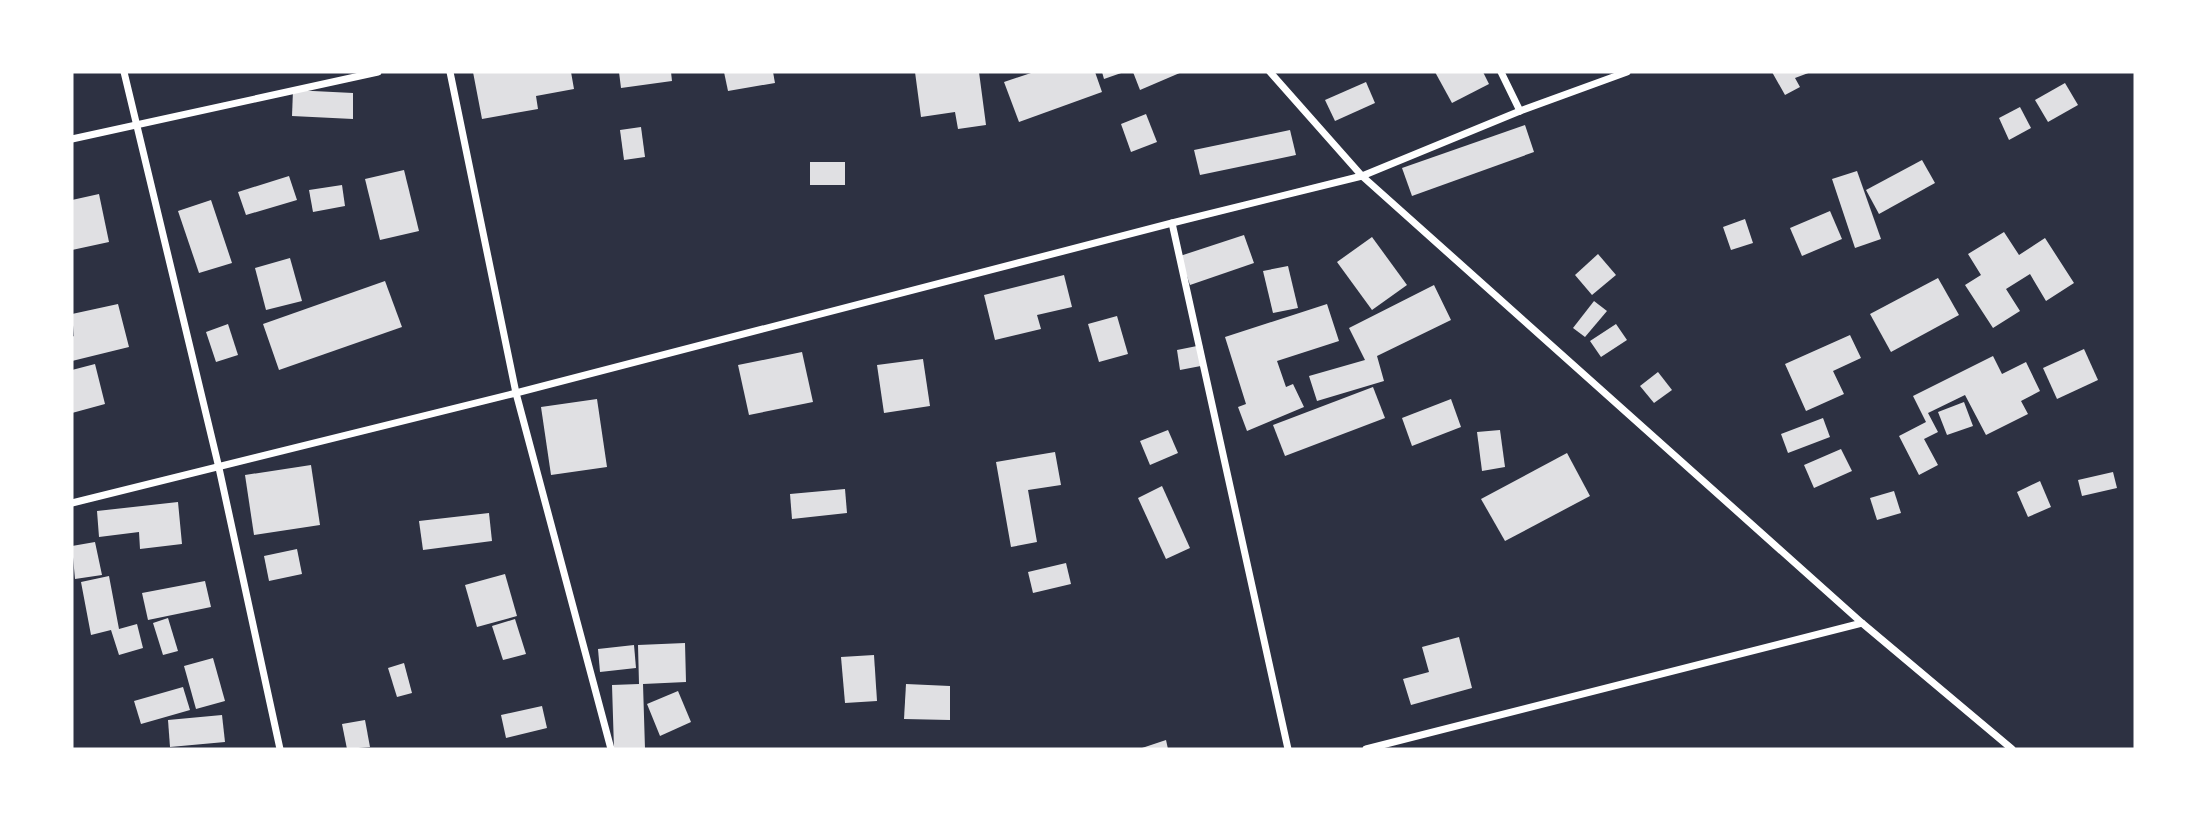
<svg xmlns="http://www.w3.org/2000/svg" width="2207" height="821" viewBox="0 0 2207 821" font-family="'Exo 2',sans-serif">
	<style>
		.building { fill: #e0e0e3 }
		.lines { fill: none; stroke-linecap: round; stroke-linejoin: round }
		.minor { stroke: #fff; stroke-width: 7 }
	</style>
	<rect width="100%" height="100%" fill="#2d3142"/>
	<g class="building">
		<path d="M 473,72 L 571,72 L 574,89 L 536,96 L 538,109 L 482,119 Z"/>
		<path d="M 619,72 L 671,72 L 672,81 L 621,88 Z"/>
		<path d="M 724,72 L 773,72 L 775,83 L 728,91 Z"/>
		<path d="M 915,72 L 979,72 L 986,125 L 958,129 L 955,112 L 921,117 Z"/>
		<path d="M 1034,72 L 1095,72 L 1102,92 L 1019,122 L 1004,82 Z"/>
		<path d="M 1102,72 L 1124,72 L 1104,79 Z"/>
		<path d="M 1133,72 L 1182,72 L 1140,90 Z"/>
		<path d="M 1435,72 L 1483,72 L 1489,84 L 1452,103 Z"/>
		<path d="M 1772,72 L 1811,72 L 1795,78 L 1800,87 L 1785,95 Z"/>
		<path d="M 1366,82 L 1375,103 L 1335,121 L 1325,100 Z"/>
		<path d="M 2065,83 L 2078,105 L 2048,122 L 2035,100 Z"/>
		<path d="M 293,90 L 353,93 L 353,119 L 292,116 Z"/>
		<path d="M 2020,107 L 2031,128 L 2009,140 L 1999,118 Z"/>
		<path d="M 1146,114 L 1157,142 L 1131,152 L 1121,124 Z"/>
		<path d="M 1525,125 L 1534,152 L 1412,196 L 1402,168 Z"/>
		<path d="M 641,127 L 645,157 L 624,160 L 620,130 Z"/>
		<path d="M 1290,130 L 1296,155 L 1200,175 L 1194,150 Z"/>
		<path d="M 1922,160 L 1935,183 L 1879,214 L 1866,190 Z"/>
		<rect x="810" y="162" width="35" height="23"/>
		<path d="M 404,170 L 419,231 L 380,240 L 365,179 Z"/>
		<path d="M 1857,171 L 1881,239 L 1855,248 L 1832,179 Z"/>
		<path d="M 289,176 L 297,200 L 246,215 L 238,192 Z"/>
		<path d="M 342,185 L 345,206 L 313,212 L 309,190 Z"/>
		<path d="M 99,194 L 109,242 L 72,250 L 72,200 Z"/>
		<path d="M 211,200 L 232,263 L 199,273 L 178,211 Z"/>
		<path d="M 1830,211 L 1842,239 L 1802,256 L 1790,228 Z"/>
		<path d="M 1745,219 L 1753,243 L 1731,250 L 1723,227 Z"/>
		<path d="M 2004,232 L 2019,255 L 2045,238 L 2074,283 L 2046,301 L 2030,274 L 2006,289 L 2020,311 L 1993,328 L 1965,285 L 1981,275 L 1968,254 Z"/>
		<path d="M 1244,235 L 1254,263 L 1190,285 L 1180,256 Z"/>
		<path d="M 1372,237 L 1407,285 L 1372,310 L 1337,262 Z"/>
		<path d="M 1598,254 L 1616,275 L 1592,295 L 1575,275 Z"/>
		<path d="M 290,258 L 302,301 L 266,310 L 255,268 Z"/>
		<path d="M 1288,266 L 1298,308 L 1273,313 L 1263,271 Z"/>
		<path d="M 1064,275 L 1072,307 L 1037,315 L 1041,329 L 995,340 L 984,295 Z"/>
		<path d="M 1938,278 L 1959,315 L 1891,352 L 1870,314 Z"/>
		<path d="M 385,281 L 402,327 L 279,370 L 263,324 Z"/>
		<path d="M 1434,285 L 1451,320 L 1377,356 L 1384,381 L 1317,401 L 1309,376 L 1365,360 L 1349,328 Z"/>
		<path d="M 1594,301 L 1607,311 L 1585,337 L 1573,328 Z"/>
		<path d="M 118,304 L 129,347 L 72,361 L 72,337 L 74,336 L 72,314 Z"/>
		<path d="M 1327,304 L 1339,341 L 1277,361 L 1286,387 L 1293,384 L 1304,407 L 1247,431 L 1238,407 L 1246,404 L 1225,337 Z"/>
		<path d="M 1117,316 L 1128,354 L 1099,362 L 1088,324 Z"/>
		<path d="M 228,324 L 238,355 L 216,362 L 206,332 Z"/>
		<path d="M 1616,324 L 1627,340 L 1601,357 L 1590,341 Z"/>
		<path d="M 1850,335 L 1861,358 L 1833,371 L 1844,394 L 1806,411 L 1785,364 Z"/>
		<path d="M 1202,345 L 1206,365 L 1180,370 L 1177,350 Z"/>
		<path d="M 2084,349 L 2098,380 L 2057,399 L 2043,368 Z"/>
		<path d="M 802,352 L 813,402 L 749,415 L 738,365 Z"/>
		<path d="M 1993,356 L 2002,374 L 2026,362 L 2040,391 L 2021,401 L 2028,414 L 1986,435 L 1965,395 L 1928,413 L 1938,432 L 1924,439 L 1938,465 L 1919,475 L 1899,436 L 1926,422 L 1913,396 Z"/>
		<path d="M 923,359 L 930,406 L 884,413 L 877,365 Z"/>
		<path d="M 95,364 L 105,404 L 72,413 L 72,370 Z"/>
		<path d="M 1658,372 L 1672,390 L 1654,403 L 1640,386 Z"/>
		<path d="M 1373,387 L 1385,418 L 1285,456 L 1273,425 Z"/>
		<path d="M 597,399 L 607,467 L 551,475 L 541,407 Z"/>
		<path d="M 1451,399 L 1461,427 L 1412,446 L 1402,418 Z"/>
		<path d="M 1964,402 L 1973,426 L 1947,435 L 1938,412 Z"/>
		<path d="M 1823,418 L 1830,437 L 1788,453 L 1781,434 Z"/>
		<path d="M 1168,430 L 1178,453 L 1150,465 L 1140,441 Z"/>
		<path d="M 1500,430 L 1505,467 L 1482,471 L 1477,432 Z"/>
		<path d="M 1841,449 L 1852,471 L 1814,488 L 1804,465 Z"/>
		<path d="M 1055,452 L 1061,485 L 1028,490 L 1037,542 L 1011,547 L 996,462 Z"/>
		<path d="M 1567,453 L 1590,496 L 1505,541 L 1481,499 Z"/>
		<path d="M 311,465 L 320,525 L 254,535 L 245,475 Z"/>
		<path d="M 2113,472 L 2117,488 L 2082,496 L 2078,480 Z"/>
		<path d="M 2040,481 L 2051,507 L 2028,517 L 2017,492 Z"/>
		<path d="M 1162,486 L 1190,548 L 1166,559 L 1138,498 Z"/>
		<path d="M 845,489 L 847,513 L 792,519 L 790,494 Z"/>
		<path d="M 1894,491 L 1901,513 L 1877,520 L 1870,498 Z"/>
		<path d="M 178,502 L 182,544 L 140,549 L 139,532 L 99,537 L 97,511 Z"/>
		<path d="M 489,513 L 492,541 L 423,550 L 419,521 Z"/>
		<path d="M 95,542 L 102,575 L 75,579 L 72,546 Z"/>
		<path d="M 297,549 L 302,574 L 269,581 L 264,556 Z"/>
		<path d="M 1066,563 L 1071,584 L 1033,593 L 1028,572 Z"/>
		<path d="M 505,574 L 517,616 L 477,627 L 465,585 Z"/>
		<path d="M 109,576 L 119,629 L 137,624 L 143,648 L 119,655 L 111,630 L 91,635 L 81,582 Z"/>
		<path d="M 205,581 L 211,607 L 148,620 L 142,593 Z"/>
		<path d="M 168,618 L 178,651 L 163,655 L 153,623 Z"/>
		<path d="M 515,619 L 526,654 L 503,660 L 492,626 Z"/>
		<path d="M 1459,637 L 1472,688 L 1411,705 L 1403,679 L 1429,672 L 1422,647 Z"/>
		<path d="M 685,643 L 686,682 L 643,684 L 645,749 L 614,749 L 612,685 L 639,684 L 638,645 Z"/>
		<path d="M 634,645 L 636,668 L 600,672 L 598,649 Z"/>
		<path d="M 874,655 L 877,701 L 845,703 L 841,657 Z"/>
		<path d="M 213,658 L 225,701 L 196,709 L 184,666 Z"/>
		<path d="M 404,663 L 412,693 L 397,697 L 388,668 Z"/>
		<path d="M 906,684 L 950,686 L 950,720 L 904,719 Z"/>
		<path d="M 183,687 L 190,710 L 141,724 L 134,701 Z"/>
		<path d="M 678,691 L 691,722 L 660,736 L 647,704 Z"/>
		<path d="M 542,706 L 547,728 L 506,738 L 501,715 Z"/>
		<path d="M 222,715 L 225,742 L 170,747 L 168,720 Z"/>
		<path d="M 365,720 L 370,747 L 347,749 L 342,724 Z"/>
		<path d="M 1166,740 L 1168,749 L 1139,749 Z"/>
	</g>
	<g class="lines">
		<g class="minor">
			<path d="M 124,72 L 219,468 L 280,749"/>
			<path d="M 450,72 L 516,393 L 611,749"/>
			<path d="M 1270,72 L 1362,176 L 1862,623 L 2012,749"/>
			<path d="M 1501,72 L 1520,111"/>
			<path d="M 72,139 L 378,72"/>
			<path d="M 1172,223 L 1288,749"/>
			<path d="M 72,503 L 516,393 L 1172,223 L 1362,176 L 1520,111 L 1627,72"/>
			<path d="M 1366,749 L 1862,623"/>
		</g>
	</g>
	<rect width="2207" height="821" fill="none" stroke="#ffffff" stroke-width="147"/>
</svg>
